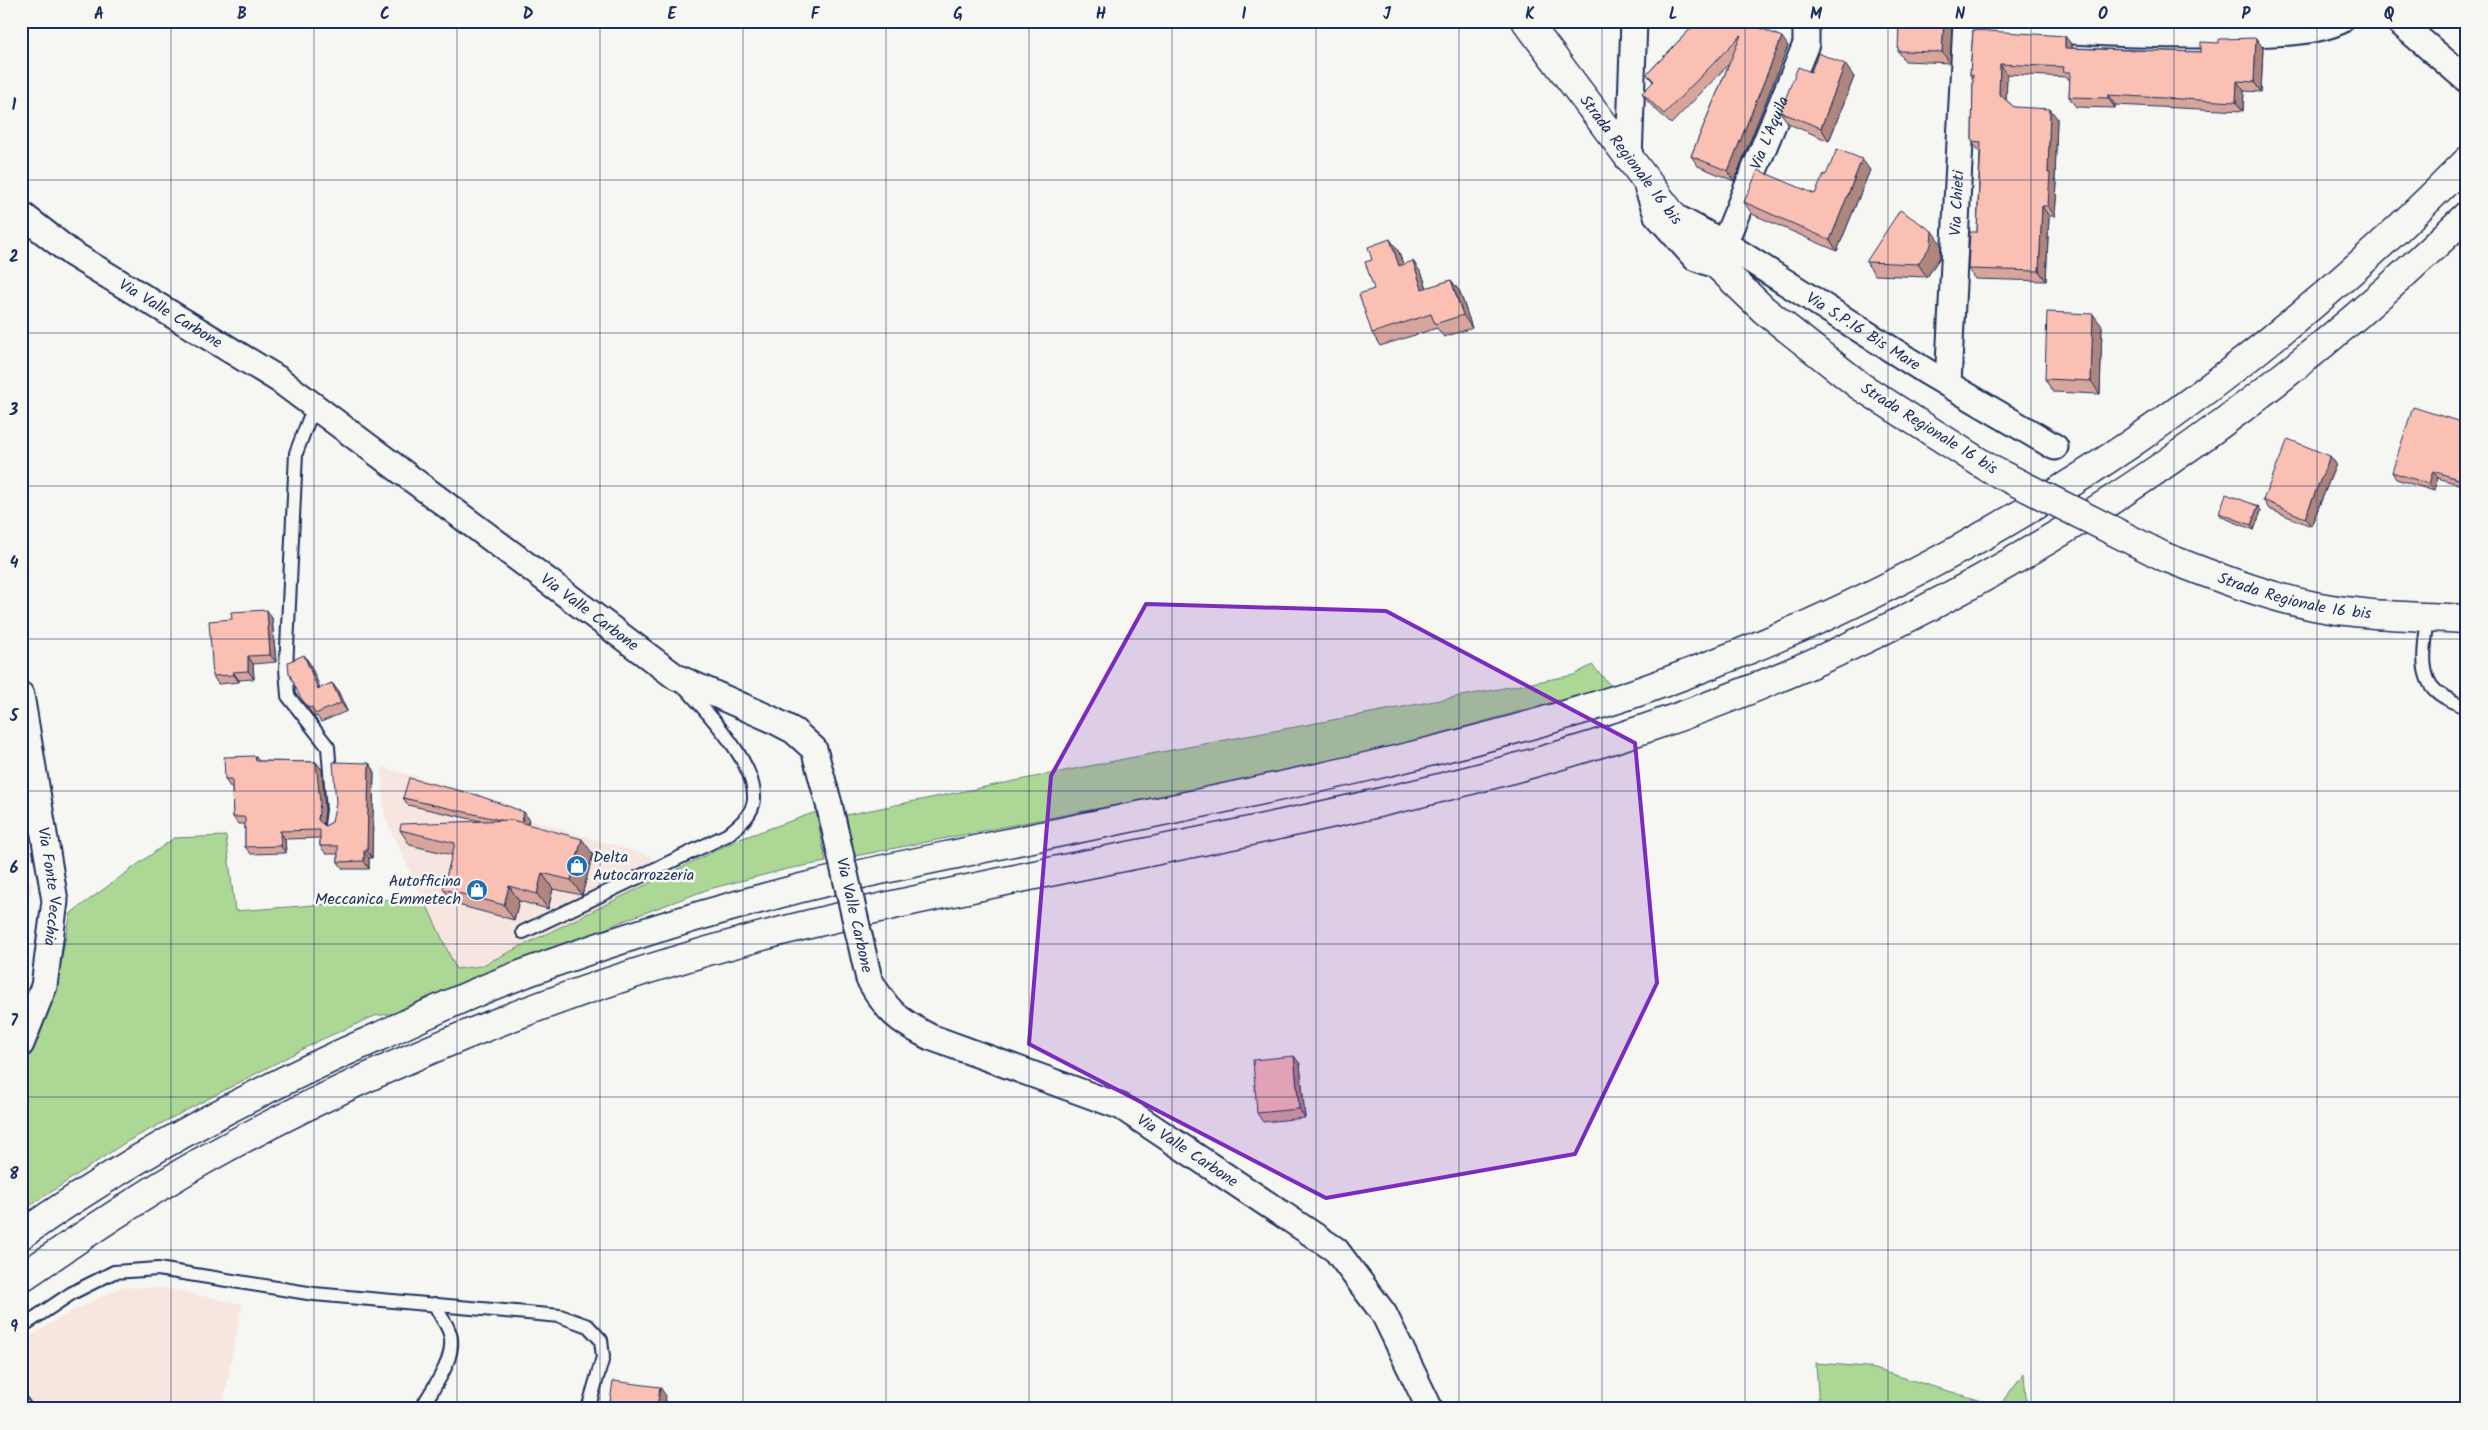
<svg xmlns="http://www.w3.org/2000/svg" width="2488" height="1430" viewBox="0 0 2488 1430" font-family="Kalam,sans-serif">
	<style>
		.built { fill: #f7e6df }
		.green { fill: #acd795; stroke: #64837a }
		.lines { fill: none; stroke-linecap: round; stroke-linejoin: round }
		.service-casing { stroke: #1b2f5e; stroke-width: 16 }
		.minor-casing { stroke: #1b2f5e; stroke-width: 29 }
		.secondary-casing { stroke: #1b2f5e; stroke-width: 31 }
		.trunk-casing { stroke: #1b2f5e; stroke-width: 31 }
		.service { stroke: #f6f6f2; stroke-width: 12 }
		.minor { stroke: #f6f6f2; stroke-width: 25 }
		.secondary { stroke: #f6f6f2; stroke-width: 28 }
		.trunk { stroke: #f6f6f2; stroke-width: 28 }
		.minor-bridge-casing { stroke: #1b2f5e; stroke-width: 29; stroke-linecap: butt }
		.secondary-bridge-casing { stroke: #1b2f5e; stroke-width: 31; stroke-linecap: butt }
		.minor-bridge { stroke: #f6f6f2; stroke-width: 25 }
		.secondary-bridge { stroke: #f6f6f2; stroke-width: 28 }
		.wall { fill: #d7a59b; stroke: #1b2f5e }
		.shaded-wall { fill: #af867e; stroke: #1b2f5e }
		.building { fill: #fac0b4; stroke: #1b2f5e }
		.marked { fill: #7b2cbf; fill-opacity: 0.2; stroke: #7b2cbf; stroke-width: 4; stroke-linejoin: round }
		.grid { fill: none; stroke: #1b2f5e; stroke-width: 1; stroke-opacity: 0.55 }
		.labels { text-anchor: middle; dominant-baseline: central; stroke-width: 5; stroke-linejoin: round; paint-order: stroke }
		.street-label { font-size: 16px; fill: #1b2f5e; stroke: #f6f6f2 }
		.poi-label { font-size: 16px; fill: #1b2f5e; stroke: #f6f6f2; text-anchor: start }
		.neatline { fill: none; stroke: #1b2f5e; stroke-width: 2 }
		.grid-label { font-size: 16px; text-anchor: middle; font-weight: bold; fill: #1b2f5e }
	</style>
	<rect width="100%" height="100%" fill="#f6f6f2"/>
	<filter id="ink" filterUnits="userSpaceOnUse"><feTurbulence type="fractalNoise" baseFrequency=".02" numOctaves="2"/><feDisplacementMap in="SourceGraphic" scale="10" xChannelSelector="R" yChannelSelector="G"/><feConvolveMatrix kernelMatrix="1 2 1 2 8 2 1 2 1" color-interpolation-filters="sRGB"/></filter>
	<g filter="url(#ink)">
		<g class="built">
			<path d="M 382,767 L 510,804 L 523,818 L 651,856 L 660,879 L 481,966 L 456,969 L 384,816 Z"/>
			<path d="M 21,881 L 33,883 L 21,935 Z"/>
			<path d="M 121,1287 L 165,1288 L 242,1304 L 222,1409 L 21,1409 L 21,1342 L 70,1312 Z"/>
		</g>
		<g class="green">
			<path d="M 21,74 L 26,79 L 21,125 Z"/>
			<path d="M 1592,665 L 1611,686 L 1345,760 L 855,856 L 846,815 L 1129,758 L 1574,675 Z"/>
			<path d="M 816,812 L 826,862 L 787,869 L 709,889 L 628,919 L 558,949 L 481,977 L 396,1013 L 375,1016 L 318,1041 L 126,1142 L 21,1212 L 21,1078 L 54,993 L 71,913 L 174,838 L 226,836 L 235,911 L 423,897 L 456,969 L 481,966 L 737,840 Z"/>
			<path d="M 1816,1363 L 1867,1367 L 1999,1406 L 2024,1373 L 2027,1409 L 1819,1409 Z"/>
		</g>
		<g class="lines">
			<g class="service-casing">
				<g id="service">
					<path d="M 1641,189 L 1651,218 L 1691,263 L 1713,271"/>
					<path d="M 321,412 L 309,419 L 296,453 L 286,669 L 288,696 L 328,747 L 333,810 L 331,825"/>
					<path d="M 2428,617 C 2426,639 2417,674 2436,691 C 2444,699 2457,703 2467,708"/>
					<path d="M 523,932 L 727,835 C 738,826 753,815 754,799 C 756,762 707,713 684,686"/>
					<path d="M 21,1327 L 72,1293 L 114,1272 L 158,1269 L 314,1294 L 560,1316 L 588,1326 L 601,1340 L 603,1357 L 588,1409"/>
					<path d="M 21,1402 L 26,1409"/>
					<path d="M 421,1409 C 432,1389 454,1362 451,1338 C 449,1324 439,1317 435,1304"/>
				</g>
			</g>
			<g class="minor-casing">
				<g id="minor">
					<path d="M 2398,21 L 2467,80"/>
					<path d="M 1966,25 C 2061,30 2155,38 2250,34 C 2279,33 2314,33 2340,21"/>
					<path d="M 1629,160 L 1634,21"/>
					<path id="s1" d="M 21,214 L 71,253 L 278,379 L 676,677 L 769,718 L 794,731 L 814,749 L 829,804"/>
					<path id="s2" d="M 1679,219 L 1727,245 L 1927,372 L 2055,447"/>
					<path id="s3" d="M 1724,244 L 1806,44 L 1806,27 L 1801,21"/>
					<path id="s4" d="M 1948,384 L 1966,21"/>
					<path id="s5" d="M 21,695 L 55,901 L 44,986 L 21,1044"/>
					<path id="s6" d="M 869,979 C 887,1011 897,1020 930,1037 L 1122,1107 L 1336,1250 L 1384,1314 L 1430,1409"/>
				</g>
			</g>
			<g class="secondary-casing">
				<g id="secondary">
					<path id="s7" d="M 1526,21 L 1673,216 L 1714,262 L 1764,310 L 1860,386 L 1990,469"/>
					<path id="s8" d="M 2165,557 C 2214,576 2262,595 2314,606 C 2364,616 2416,616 2467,619"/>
				</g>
			</g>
			<g class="trunk-casing">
				<g id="trunk">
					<path d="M 21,1235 C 133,1156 253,1092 378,1037 C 419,1018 460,998 502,982 C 599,944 700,914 801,888 C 854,875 908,864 961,853 C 1174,807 1389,770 1598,705 C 1646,691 1692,672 1738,654 C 2014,543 2260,373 2467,161"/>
					<path d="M 21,1278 C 81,1237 141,1196 204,1160 C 391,1056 602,974 810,924 C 1088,857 1372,820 1644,729 C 1954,624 2233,442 2467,215"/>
				</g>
			</g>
			<use href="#service" class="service"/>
			<use href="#minor" class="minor"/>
			<use href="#secondary" class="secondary"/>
			<use href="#trunk" class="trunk"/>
			<g class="minor-bridge-casing">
				<g id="minor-bridge">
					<path id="s9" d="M 829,804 L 869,979"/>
				</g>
			</g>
			<g class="secondary-bridge-casing">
				<path id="secondary-bridge" d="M 1990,469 L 2165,557"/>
			</g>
			<use href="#minor-bridge" class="minor-bridge"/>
			<use href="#secondary-bridge" class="secondary-bridge"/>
		</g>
		<g class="wall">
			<path d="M 1698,21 L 1770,21 L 1763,29 L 1788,46 L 1734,181 L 1698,166 L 1691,156 L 1729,64 L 1671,124 L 1649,103 L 1642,93 L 1653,82 L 1647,74 Z"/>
			<path d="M 1952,21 L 1950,63 L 1905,61 L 1898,51 Z"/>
			<path d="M 1973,30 L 2072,45 L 2072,48 L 2201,52 L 2263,48 L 2261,92 L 2244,91 L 2243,111 L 2115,105 L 2115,108 L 2076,107 L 2069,97 L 2070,81 L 2067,77 L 2007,74 L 2006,100 L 2014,107 L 2057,118 L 2055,180 L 2057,183 L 2055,216 L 2049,216 L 2046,281 L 1975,279 L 1968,269 L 1977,232 L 1980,151 L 1978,151 L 1972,141 L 1973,79 L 1970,75 Z"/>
			<path d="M 1811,72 L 1854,77 L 1829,141 L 1789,124 L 1780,112 Z"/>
			<path d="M 1870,170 L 1837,251 L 1752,214 L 1744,202 L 1815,194 L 1826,175 Z"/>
			<path d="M 1941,244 L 1940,257 L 1927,277 L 1875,275 L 1866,262 Z"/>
			<path d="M 1399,252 L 1403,265 L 1422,274 L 1427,288 L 1451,280 L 1460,292 L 1472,328 L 1444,337 L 1437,328 L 1380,346 L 1372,333 L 1374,289 Z"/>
			<path d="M 2102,326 L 2100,394 L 2053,392 L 2045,379 Z"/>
			<path d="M 2467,424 L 2467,487 L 2438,478 L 2434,491 L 2396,479 L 2392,472 Z"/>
			<path d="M 2330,456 L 2336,464 L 2311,526 L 2269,509 L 2263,500 Z"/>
			<path d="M 2258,506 L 2261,511 L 2254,530 L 2222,517 L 2219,513 Z"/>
			<path d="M 272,618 L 276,662 L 253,664 L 254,679 L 239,680 L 239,682 L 218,684 L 213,676 Z"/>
			<path d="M 304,655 L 310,664 L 320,688 L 332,683 L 338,691 L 347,711 L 321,722 L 317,716 L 315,717 L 306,706 L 300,697 Z"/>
			<path d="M 255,756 L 259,761 L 316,762 L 322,770 L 325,810 L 324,824 L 325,826 L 332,822 L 369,763 L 374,770 L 372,858 L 369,858 L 369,869 L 343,869 L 338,862 L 338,854 L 326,854 L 320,846 L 320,838 L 285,839 L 286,853 L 251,854 L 245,847 L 245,824 L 238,824 L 233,817 L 232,787 L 230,787 L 225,779 Z"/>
			<path d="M 403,798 L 529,819 L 528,825 L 593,854 L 582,895 L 553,889 L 548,909 L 519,901 L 514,920 L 454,904 L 443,889 L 452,855 L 410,845 L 400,830 L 480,821 L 408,805 Z"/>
			<path d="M 1294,1056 L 1300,1064 L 1305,1118 L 1263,1122 L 1257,1113 Z"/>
		</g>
		<g class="shaded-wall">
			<path d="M 1944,21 L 1952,21 L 1950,63 L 1942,52 Z"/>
			<path d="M 2065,36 L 2072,45 L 2071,58 L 2065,48 Z"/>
			<path d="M 1782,37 L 1788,46 L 1734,181 L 1728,171 Z"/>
			<path d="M 2256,38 L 2263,48 L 2261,92 L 2254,82 Z"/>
			<path d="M 1845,64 L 1854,77 L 1829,141 L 1821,128 Z"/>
			<path d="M 2000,64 L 2007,74 L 2006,104 L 1999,94 Z"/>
			<path d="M 2237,81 L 2244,91 L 2243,111 L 2236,102 Z"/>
			<path d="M 2108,95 L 2115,105 L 2115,108 L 2108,98 Z"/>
			<path d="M 2050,109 L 2057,118 L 2055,180 L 2057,183 L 2055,216 L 2048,206 L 2048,173 Z"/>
			<path d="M 1862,159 L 1870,170 L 1837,251 L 1830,240 Z"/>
			<path d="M 2042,206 L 2049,216 L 2046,281 L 2039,271 Z"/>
			<path d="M 1932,231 L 1941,244 L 1940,257 L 1927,277 L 1918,264 Z"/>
			<path d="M 1390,239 L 1399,252 L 1408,279 L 1399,266 Z"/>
			<path d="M 1413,261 L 1422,274 L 1431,301 L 1422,289 Z"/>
			<path d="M 1451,280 L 1460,292 L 1472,328 L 1463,315 Z"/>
			<path d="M 2093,314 L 2102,326 L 2100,394 L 2091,381 Z"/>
			<path d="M 2330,456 L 2336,464 L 2311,526 L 2305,518 Z"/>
			<path d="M 2433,471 L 2438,478 L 2434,491 L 2429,484 Z"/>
			<path d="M 2258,506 L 2261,511 L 2254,530 L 2251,525 Z"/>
			<path d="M 267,610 L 272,618 L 276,662 L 270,655 Z"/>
			<path d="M 304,655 L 310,664 L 324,697 L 318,689 Z"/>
			<path d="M 248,656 L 253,664 L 254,679 L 248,671 Z"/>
			<path d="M 233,672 L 239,680 L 239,682 L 234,675 Z"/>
			<path d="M 332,683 L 338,691 L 347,711 L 341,703 Z"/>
			<path d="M 316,762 L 322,770 L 325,810 L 323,828 L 318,820 Z"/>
			<path d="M 369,763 L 374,770 L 372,858 L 367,851 Z"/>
			<path d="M 524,812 L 529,819 L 526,831 L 521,824 Z"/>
			<path d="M 280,831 L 285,839 L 286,853 L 281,846 Z"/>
			<path d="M 582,839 L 593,854 L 582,895 L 571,880 Z"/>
			<path d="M 364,851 L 369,858 L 369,869 L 364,861 Z"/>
			<path d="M 542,873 L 553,889 L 548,909 L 537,894 Z"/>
			<path d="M 509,886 L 519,901 L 514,920 L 504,905 Z"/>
			<path d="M 1294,1056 L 1300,1064 L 1305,1118 L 1299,1109 Z"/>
			<path d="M 660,1387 L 666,1396 L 664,1409 L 657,1409 Z"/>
		</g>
		<g class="building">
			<path d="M 1698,21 L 1754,21 L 1751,24 L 1782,37 L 1728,171 L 1691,156 L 1741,35 L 1664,114 L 1642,93 L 1654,81 L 1647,74 Z"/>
			<path d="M 1899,21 L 1944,21 L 1942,52 L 1898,51 Z"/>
			<path d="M 1973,30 L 2065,36 L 2065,48 L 2127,50 L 2201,52 L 2201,42 L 2219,43 L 2219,39 L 2256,38 L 2254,82 L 2237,81 L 2236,102 L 2108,95 L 2108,98 L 2069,97 L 2070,72 L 2063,72 L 2064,67 L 2000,64 L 1999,94 L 2014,107 L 2050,109 L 2048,173 L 2050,173 L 2048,206 L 2042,206 L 2039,271 L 1968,269 L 1970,232 L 1977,232 L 1981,142 L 1972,141 L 1973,75 L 1970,75 Z"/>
			<path d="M 1818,53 L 1845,64 L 1821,128 L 1780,112 L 1798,67 L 1811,72 Z"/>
			<path d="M 1837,149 L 1862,159 L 1830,240 L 1744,202 L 1758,170 L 1815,194 L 1824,174 L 1826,175 Z"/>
			<path d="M 1900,210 L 1932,231 L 1931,245 L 1918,264 L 1866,262 Z"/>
			<path d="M 1390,239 L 1399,266 L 1413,261 L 1422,289 L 1451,280 L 1463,315 L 1435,324 L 1431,314 L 1372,333 L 1359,294 L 1374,289 L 1365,262 L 1372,260 L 1368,247 Z"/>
			<path d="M 2047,312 L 2093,314 L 2091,381 L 2045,379 Z"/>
			<path d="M 2413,407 L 2467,424 L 2467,482 L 2433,471 L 2429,484 L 2392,472 Z"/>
			<path d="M 2288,439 L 2330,456 L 2305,518 L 2263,500 Z"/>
			<path d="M 2226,494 L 2258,506 L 2251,525 L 2219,513 Z"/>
			<path d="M 267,610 L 270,655 L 248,656 L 248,671 L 233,672 L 234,675 L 213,676 L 209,621 L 232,619 L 231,612 Z"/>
			<path d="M 304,655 L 318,689 L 332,683 L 341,703 L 315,714 L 312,707 L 309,708 L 300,697 L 289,673 L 288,662 Z"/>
			<path d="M 255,756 L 256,761 L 316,762 L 320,802 L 318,820 L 325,826 L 332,822 L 336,803 L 333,762 L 369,763 L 367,851 L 364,851 L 364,861 L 338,862 L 338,846 L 320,846 L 320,830 L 280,831 L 281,846 L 245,847 L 245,817 L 233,817 L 232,779 L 225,779 L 224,757 Z"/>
			<path d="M 409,778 L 477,795 L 524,812 L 521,823 L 512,820 L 505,821 L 403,798 Z"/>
			<path d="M 512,820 L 582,839 L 571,880 L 542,873 L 537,894 L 509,886 L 504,905 L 443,889 L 455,843 L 400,830 L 401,824 Z"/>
			<path d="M 1294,1056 L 1299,1109 L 1257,1113 L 1253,1060 Z"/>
			<path d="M 613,1381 L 660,1387 L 657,1409 L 609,1409 Z"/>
			<path d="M 443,1403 L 454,1409 L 439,1409 Z"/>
		</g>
	</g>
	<path class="marked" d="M 1146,604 L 1386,611 L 1635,743 L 1657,983 L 1575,1154 L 1326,1198 L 1029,1044 L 1051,776 Z"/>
	<path class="grid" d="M 171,21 L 171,1409M 314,21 L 314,1409M 457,21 L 457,1409M 600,21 L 600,1409M 743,21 L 743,1409M 886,21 L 886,1409M 1029,21 L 1029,1409M 1172,21 L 1172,1409M 1316,21 L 1316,1409M 1459,21 L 1459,1409M 1602,21 L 1602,1409M 1745,21 L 1745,1409M 1888,21 L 1888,1409M 2031,21 L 2031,1409M 2174,21 L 2174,1409M 2317,21 L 2317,1409M 21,180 L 2467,180M 21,333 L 2467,333M 21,486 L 2467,486M 21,639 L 2467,639M 21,791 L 2467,791M 21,944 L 2467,944M 21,1097 L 2467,1097M 21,1250 L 2467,1250"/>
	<defs>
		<g id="shop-disc" transform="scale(1.125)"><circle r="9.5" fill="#1f6fb2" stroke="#f6f6f2"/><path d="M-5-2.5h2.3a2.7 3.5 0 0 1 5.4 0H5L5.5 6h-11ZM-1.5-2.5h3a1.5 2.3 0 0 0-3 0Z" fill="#fff"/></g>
	</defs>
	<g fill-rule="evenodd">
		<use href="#shop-disc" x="577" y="866"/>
		<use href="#shop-disc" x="477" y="890"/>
	</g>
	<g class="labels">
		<g class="street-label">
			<text stroke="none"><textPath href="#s3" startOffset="120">Via L'Aquila</textPath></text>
			<text stroke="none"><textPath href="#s7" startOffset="174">Strada Regionale 16 bis</textPath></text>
			<text stroke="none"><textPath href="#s4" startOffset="181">Via Chieti</textPath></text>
			<text stroke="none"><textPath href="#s1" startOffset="180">Via Valle Carbone</textPath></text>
			<text stroke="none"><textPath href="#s2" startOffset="216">Via S.P.16 Bis Mare</textPath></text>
			<text transform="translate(1929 429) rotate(32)">Strada Regionale 16 bis</text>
			<text stroke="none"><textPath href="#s8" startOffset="136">Strada Regionale 16 bis</textPath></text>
			<text stroke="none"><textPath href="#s1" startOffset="695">Via Valle Carbone</textPath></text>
			<text stroke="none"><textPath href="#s5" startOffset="194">Via Fonte Vecchia</textPath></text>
			<text stroke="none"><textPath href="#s9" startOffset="114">Via Valle Carbone</textPath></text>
			<text stroke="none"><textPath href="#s6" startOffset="369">Via Valle Carbone</textPath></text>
		</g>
		<g class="poi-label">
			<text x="593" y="857">Delta<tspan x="593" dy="18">Autocarrozzeria</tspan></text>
			<text x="461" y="881" text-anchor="end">Autofficina<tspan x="461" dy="18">Meccanica Emmetech</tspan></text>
		</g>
	</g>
	<rect width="2488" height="1430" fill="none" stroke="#f6f6f2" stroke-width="55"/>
	<rect x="28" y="28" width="2432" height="1374" class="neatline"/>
	<g class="grid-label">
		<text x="99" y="19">A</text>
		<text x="242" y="19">B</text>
		<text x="385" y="19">C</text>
		<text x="528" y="19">D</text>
		<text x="672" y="19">E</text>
		<text x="815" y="19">F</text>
		<text x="958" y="19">G</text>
		<text x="1101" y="19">H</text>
		<text x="1244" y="19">I</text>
		<text x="1387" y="19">J</text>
		<text x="1530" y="19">K</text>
		<text x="1673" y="19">L</text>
		<text x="1816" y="19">M</text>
		<text x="1960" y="19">N</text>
		<text x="2103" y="19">O</text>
		<text x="2246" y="19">P</text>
		<text x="2389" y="19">Q</text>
		<text x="14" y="110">1</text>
		<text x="14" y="262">2</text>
		<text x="14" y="415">3</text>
		<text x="14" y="568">4</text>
		<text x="14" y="721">5</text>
		<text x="14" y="873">6</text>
		<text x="14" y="1026">7</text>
		<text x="14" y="1179">8</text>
		<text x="14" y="1332">9</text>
	</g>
</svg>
